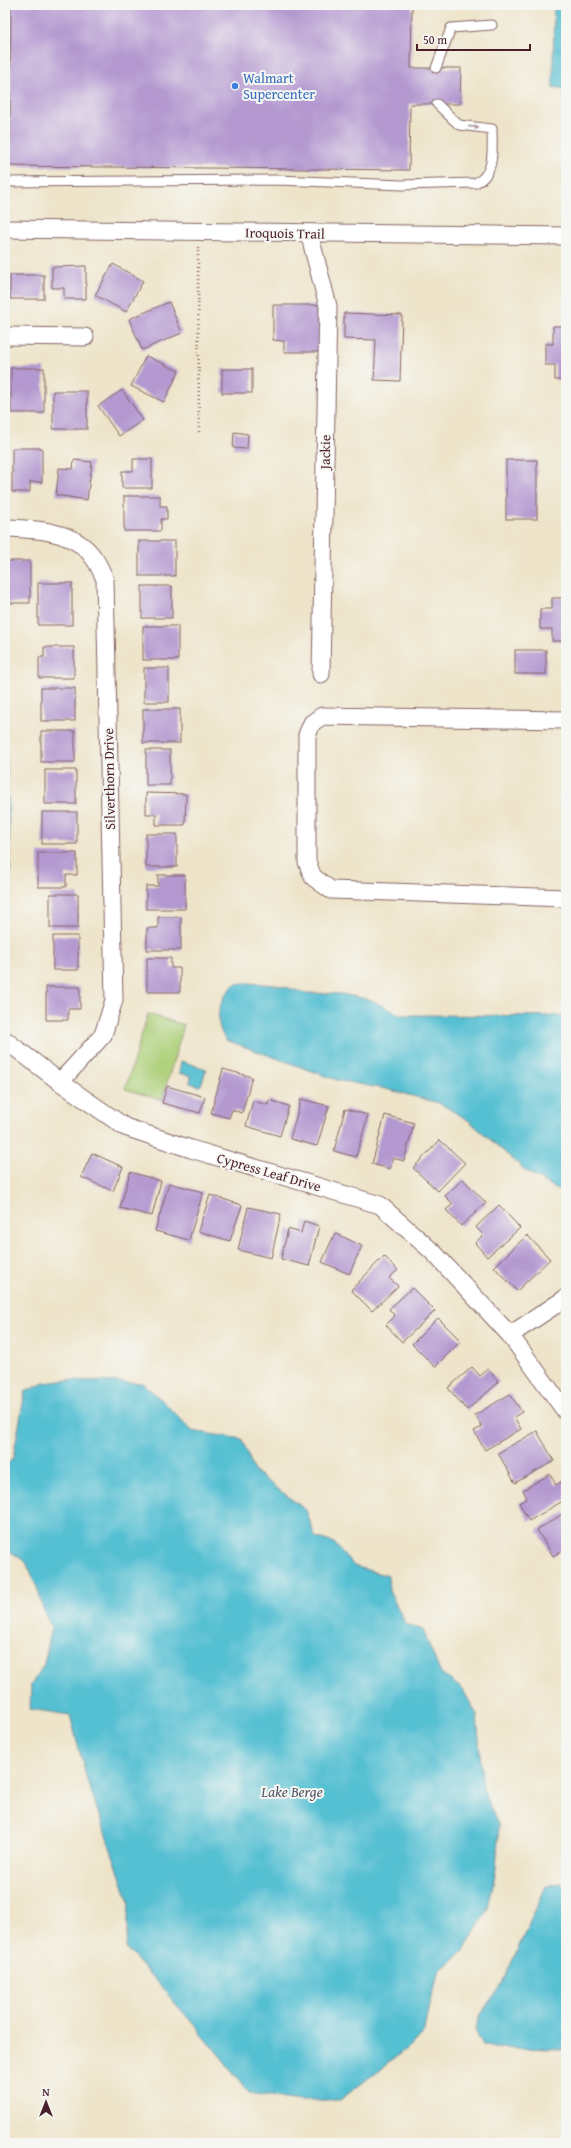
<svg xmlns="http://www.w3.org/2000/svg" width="571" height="2148" viewBox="0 0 571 2148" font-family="'Gentium Book Plus',serif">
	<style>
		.pitch { fill: #accf78; stroke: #7b7752 }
		.water { fill: #57c0d3; stroke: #50707f }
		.building { fill: #b498d0 }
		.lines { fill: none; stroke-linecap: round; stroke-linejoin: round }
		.service-casing { stroke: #836463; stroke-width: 11 }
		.minor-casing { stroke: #836463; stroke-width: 19 }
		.path { stroke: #836463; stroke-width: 2.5; stroke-dasharray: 1 3; stroke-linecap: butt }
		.service { stroke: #fff; stroke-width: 9 }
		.minor { stroke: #fff; stroke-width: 17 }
		.oneway { fill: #ae9aa0 }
		.shop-dot { fill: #3f7fe0; stroke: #f6f6f2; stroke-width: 1.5 }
		.labels { text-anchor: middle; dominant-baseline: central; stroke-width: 4; stroke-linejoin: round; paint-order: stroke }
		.shop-label { font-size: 14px; fill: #366cbe; stroke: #f6f6f2; text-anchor: start }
		.street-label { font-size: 14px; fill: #4a1f2b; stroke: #f6f6f2 }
		.water-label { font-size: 15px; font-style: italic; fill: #4f5766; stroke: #f6f6f2 }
	</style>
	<rect width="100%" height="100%" fill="#f6f6f2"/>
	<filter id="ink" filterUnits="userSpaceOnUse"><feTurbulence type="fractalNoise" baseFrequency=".025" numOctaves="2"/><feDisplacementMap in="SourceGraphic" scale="8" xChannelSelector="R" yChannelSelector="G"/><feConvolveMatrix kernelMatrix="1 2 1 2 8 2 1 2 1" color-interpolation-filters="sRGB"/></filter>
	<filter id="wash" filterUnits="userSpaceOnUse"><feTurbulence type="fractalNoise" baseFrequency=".012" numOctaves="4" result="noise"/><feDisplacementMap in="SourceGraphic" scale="16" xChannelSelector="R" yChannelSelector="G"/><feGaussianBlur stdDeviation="0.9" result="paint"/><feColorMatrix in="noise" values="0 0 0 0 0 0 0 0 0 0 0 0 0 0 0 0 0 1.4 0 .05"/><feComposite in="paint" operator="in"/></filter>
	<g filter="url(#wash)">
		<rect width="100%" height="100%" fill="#eee4ca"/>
		<path class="pitch" d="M 148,1014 L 184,1025 L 162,1100 L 125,1089 Z"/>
		<g class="water">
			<path d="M 554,5 L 566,5 L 566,89 L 553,87 Z"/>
			<path d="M 5,703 L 11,896 L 5,900 Z"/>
			<path d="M 247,983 L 277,985 L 306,993 L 342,994 L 371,1000 L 400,1015 L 566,1016 L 566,1190 L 554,1188 L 526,1171 L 468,1120 L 439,1103 L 386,1089 L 337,1080 L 226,1040 C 212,1021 219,999 235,984 Z"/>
			<path d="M 181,1061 L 204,1068 L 206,1070 L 201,1085 L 199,1086 L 190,1083 L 191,1076 L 179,1073 Z"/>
			<path d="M 69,1380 L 142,1383 L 163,1401 L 192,1431 L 242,1439 L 254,1471 L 306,1510 L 315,1537 L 334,1543 L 354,1566 L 388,1576 L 389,1591 L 406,1624 L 423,1630 L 440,1672 L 463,1690 L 477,1715 L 483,1792 L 499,1825 L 496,1869 L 488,1908 L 464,1951 L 440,1970 L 430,2000 L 423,2035 L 387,2064 L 340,2100 L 301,2100 L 249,2093 C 211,2042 169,1996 126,1948 L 129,1902 L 87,1780 L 70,1715 L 30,1709 L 31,1685 L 44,1664 L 52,1628 L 44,1612 L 37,1587 L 26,1562 L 5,1548 L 5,1467 L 13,1458 L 25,1392 L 44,1383 Z"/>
			<path d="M 561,1883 L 566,1888 L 566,2049 L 494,2048 L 483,2045 L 475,2030 L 482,2012 L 502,1984 L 546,1886 Z"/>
		</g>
		<g id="blocks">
			<g class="building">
				<path d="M 11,5 L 412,5 L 411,68 L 461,68 L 460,104 L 410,104 L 409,170 L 5,166 L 5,142 L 10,142 Z"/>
				<path d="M 113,264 L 143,281 L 126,312 L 95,295 Z"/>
				<path d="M 86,266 L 86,299 L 64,299 L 64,288 L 52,288 L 52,267 Z"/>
				<rect x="10" y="275" width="34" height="24"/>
				<path d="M 169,302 L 182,333 L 142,350 L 129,319 Z"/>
				<path d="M 273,305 L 320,305 L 319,352 L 284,352 L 284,341 L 273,340 Z"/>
				<path d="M 344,313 L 402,315 L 400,381 L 374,380 L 376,340 L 344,339 Z"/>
				<path d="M 553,326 L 566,326 L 566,380 L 555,380 L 555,365 L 545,365 L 545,344 L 553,344 Z"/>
				<path d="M 146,356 L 179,371 L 164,402 L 131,386 Z"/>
				<rect x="11" y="368" width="33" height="45"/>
				<rect x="222" y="369" width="30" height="24"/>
				<path d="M 122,390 L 143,420 L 119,436 L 98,406 Z"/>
				<rect x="53" y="391" width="34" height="38"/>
				<path d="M 234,432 L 248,434 L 247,449 L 233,448 Z"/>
				<path d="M 12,448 L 42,448 L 42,482 L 30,482 L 30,492 L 12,492 Z"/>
				<path d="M 133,459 L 152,459 L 152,488 L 122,488 L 122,471 L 133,471 Z"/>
				<path d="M 74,460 L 92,462 L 87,500 L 56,495 L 59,468 L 73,469 Z"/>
				<rect x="506" y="460" width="31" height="59"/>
				<path d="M 124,496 L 160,496 L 160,506 L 167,506 L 167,519 L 161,519 L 161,531 L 124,531 Z"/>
				<rect x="139" y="541" width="36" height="35"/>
				<rect x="5" y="561" width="25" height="42"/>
				<rect x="38" y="583" width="34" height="42"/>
				<rect x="142" y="586" width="30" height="32"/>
				<path d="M 552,598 L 566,598 L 566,641 L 552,641 L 552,629 L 540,629 L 540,609 L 552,609 Z"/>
				<rect x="143" y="626" width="35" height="34"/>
				<path d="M 44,647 L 74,647 L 74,678 L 39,678 L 39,657 L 44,657 Z"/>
				<rect x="515" y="650" width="31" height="24"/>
				<rect x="144" y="668" width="25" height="34"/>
				<rect x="41" y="688" width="34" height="33"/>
				<rect x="143" y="709" width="37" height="34"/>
				<rect x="41" y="731" width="34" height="31"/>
				<rect x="146" y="750" width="24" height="35"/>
				<rect x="45" y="770" width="31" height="34"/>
				<path d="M 146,793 L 186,794 L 185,825 L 156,825 L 156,814 L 146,814 Z"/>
				<rect x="42" y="812" width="35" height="32"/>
				<rect x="146" y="834" width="31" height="33"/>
				<path d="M 38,853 L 77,853 L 77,875 L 66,875 L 66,887 L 38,887 Z"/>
				<path d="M 158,875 L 185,875 L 185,909 L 146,909 L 146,886 L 158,886 Z"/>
				<rect x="50" y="894" width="28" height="34"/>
				<path d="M 158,917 L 181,917 L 181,950 L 147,950 L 147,928 L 158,928 Z"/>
				<rect x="53" y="936" width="25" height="34"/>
				<path d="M 147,958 L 171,958 L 171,968 L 180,968 L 180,992 L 147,992 Z"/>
				<path d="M 46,987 L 80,987 L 80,1009 L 68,1009 L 68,1020 L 46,1020 Z"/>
				<path d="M 223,1069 L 252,1077 L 242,1113 L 232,1110 L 229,1118 L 211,1113 Z"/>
				<path d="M 167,1086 L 205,1097 L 200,1113 L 162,1103 Z"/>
				<path d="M 301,1099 L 329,1106 L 317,1146 L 290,1139 Z"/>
				<path d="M 269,1100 L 289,1106 L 280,1136 L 246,1126 L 253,1101 L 268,1105 Z"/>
				<path d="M 345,1109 L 368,1115 L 356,1157 L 334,1151 Z"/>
				<path d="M 385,1115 L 414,1123 L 404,1161 L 393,1158 L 390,1169 L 372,1164 Z"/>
				<path d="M 440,1140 L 465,1163 L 438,1191 L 413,1168 Z"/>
				<path d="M 92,1153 L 123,1167 L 113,1191 L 81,1177 Z"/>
				<path d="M 130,1172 L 161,1181 L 152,1216 L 120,1208 Z"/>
				<path d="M 463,1179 L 486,1203 L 461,1226 L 446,1210 L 453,1204 L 445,1196 Z"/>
				<path d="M 169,1183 L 203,1192 L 189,1240 L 155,1231 Z"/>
				<path d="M 210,1195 L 242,1205 L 230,1241 L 198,1231 Z"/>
				<path d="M 499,1205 L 520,1228 L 487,1257 L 475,1243 L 483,1235 L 476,1227 Z"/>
				<path d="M 248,1207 L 281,1214 L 271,1258 L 238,1250 Z"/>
				<path d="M 304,1221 L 319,1226 L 309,1266 L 281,1259 L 288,1229 L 301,1233 Z"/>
				<path d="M 335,1233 L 362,1246 L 349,1274 L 322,1262 Z"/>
				<path d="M 527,1235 L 550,1259 L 517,1291 L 494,1267 Z"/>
				<path d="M 384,1256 L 398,1270 L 389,1278 L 398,1286 L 372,1311 L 351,1290 Z"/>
				<path d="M 412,1288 L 435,1311 L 402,1342 L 386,1325 L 395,1316 L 389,1309 Z"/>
				<path d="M 438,1318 L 461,1341 L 435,1367 L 412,1344 Z"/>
				<path d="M 472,1367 L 480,1376 L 488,1369 L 499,1382 L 467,1410 L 448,1388 Z"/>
				<path d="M 510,1394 L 522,1412 L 514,1417 L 521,1429 L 485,1450 L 474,1431 L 482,1427 L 475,1415 Z"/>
				<path d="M 537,1431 L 554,1461 L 515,1483 L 498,1453 Z"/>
				<path d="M 550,1474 L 556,1485 L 565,1479 L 566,1499 L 529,1521 L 519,1503 L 527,1498 L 523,1490 Z"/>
				<path d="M 566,1512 L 566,1548 L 553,1556 L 537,1530 Z"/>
			</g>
		</g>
	</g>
	<g filter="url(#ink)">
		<use href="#blocks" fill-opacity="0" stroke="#836463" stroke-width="1"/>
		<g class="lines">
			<g class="service-casing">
				<g id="service">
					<path d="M 436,68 L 451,28 L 492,25"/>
					<path d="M 5,182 L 278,180 L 402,185 L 475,183 C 496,175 492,147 492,129 L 459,125 L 437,104"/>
				</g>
			</g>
			<g class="minor-casing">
				<g id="minor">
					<path d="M 5,229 L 566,236"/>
					<path d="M 309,233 L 328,306 L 321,674"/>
					<path d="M 5,336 L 85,337"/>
					<path d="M 5,528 C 34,529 75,530 93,557 C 98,563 101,571 105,579 L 114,1000 L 103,1035 L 60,1082"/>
					<path d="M 566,720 L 322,716 L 312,723 L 307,735 L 307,862 L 313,877 L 331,890 L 566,898"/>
					<path d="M 5,1040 L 60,1082 L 125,1127 L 191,1149 L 380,1205 L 434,1253 L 510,1335 L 566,1412"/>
					<path d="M 510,1335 L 566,1298"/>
				</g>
			</g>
			<path class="path" d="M 198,247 L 199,433"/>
			<use href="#service" class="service"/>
			<use href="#minor" class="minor"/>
		</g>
		<defs><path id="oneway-solid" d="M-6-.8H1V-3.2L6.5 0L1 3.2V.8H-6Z"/></defs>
		<use class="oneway" href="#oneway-solid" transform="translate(474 127) rotate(6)"/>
	</g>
	<circle class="shop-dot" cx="235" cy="86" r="4"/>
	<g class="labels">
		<g class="shop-label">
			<text x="243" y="78">Walmart<tspan x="243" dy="16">Supercenter</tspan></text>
		</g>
		<g class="street-label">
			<text transform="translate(285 233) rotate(1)">Iroquois Trail</text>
			<text transform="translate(325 452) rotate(-89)">Jackie</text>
			<text transform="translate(109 779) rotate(-91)">Silverthorn Drive</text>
			<text transform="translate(269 1172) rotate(16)">Cypress Leaf Drive</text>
		</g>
		<g class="water-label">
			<text x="292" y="1791">Lake Berge</text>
		</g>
	</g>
	<rect width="571" height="2148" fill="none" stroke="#f6f6f2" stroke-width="20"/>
	<g transform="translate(46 2102)" stroke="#f6f6f2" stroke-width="3" paint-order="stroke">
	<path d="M0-3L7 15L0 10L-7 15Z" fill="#4a1f2b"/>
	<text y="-6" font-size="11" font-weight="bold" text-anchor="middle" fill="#4a1f2b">N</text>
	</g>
	<path d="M417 44v6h113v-6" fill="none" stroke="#4a1f2b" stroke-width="2"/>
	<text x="423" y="44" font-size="12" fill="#4a1f2b" stroke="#f6f6f2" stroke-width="3" paint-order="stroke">50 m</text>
</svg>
